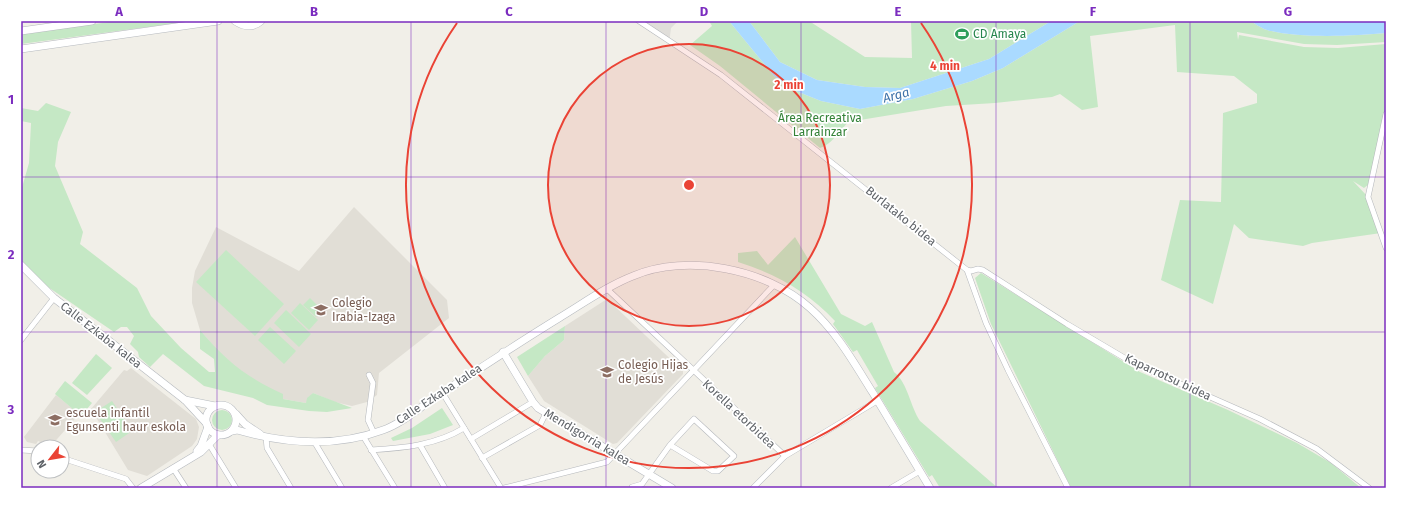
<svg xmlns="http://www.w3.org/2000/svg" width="1407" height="509" viewBox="0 0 1407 509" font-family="'Fira Sans',sans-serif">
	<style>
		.industrial { fill: #e0deda }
		.education { fill: #e1ded6 }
		.green { fill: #c5e8c5 }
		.water { fill: #aadaff }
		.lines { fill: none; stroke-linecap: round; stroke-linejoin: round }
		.street-casing { stroke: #b5b8bc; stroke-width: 6 }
		.secondary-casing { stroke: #b6babf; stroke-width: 8 }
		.street { stroke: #fff; stroke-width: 5 }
		.secondary { stroke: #fff; stroke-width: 7 }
		.grid { fill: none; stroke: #7b2cbf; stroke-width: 1; stroke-opacity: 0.55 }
		.ring { fill: none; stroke: #ea4335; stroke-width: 2 }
		.labels { text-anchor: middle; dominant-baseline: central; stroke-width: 3.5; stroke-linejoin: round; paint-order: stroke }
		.leisure-label { font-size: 12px; fill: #27864d; stroke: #fff; text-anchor: start }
		.park-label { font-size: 12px; fill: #348238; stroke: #fff }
		.street-label { font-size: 12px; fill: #5f6368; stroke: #fff }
		.education-label { font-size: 12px; fill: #785e54; stroke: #fff; text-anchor: start }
		.water-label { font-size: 13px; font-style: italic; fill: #4174aa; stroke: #fff }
		.centre { fill: #ea4335; stroke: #fff; stroke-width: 2 }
		.ring-label { font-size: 12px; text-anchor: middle; font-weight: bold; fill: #ea4335; stroke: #fff; stroke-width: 3.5; stroke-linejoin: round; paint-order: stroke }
		.neatline { fill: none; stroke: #7b2cbf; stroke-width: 1.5 }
		.grid-label { font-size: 13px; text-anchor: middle; font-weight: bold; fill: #7b2cbf }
	</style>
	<rect width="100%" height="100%" fill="#f1efe8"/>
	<path class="industrial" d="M 633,21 L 678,21 L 671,28 L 669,43 Z"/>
	<g class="education">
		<path d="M 354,207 L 447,300 L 449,318 L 379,373 L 377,395 L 367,402 L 352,406 L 335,402 L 313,393 L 306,403 L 283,399 L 241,372 L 217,350 L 200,330 L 192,303 L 192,288 L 195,271 L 216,227 L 299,271 Z"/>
		<path d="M 607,299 L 683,371 L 683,374 L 617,443 L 613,444 L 544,401 L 528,376 L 545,356 L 564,340 L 565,326 Z"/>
		<path d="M 131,368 L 196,419 L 199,427 L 197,439 L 192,446 L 147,476 L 128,470 L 91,409 L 124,370 L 127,371 Z"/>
		<path d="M 56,395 L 79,414 L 51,446 L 38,441 L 36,444 L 27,442 L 24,437 Z"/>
	</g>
	<g class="green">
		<path d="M 117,21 L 192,21 L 21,44 L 21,34 Z"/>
		<path d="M 709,21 L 729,21 L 774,76 L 796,91 L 821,101 L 860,109 L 913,99 L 972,81 L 1003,68 L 1080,21 L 1251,21 C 1255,24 1260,27 1264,29 C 1294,39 1354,36 1386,33 L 1386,42 L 1337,45 L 1304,44 L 1237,32 L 1238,40 L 1239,35 L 1304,47 L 1338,48 L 1386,44 L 1386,104 L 1381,136 L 1369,184 L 1364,188 L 1353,181 L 1368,197 L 1381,233 L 1312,243 L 1303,246 L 1249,238 L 1234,224 L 1213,304 L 1161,280 L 1180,200 L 1221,202 L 1223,113 L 1257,103 L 1257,94 L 1234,76 L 1177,72 L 1175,25 L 1090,36 L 1098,107 L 1082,110 L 1060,94 L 1052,97 L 995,103 L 946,106 L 860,120 L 858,115 C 842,123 837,142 820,148 L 720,66 L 690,45 L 712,26 Z"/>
		<path d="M 749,21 L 809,21 L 865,57 L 912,58 L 911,21 L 1051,21 L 989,59 L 900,88 L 865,87 L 817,80 L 780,62 Z"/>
		<path d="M 46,103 L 71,112 L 58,142 L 55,166 L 83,232 L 80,244 L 137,288 L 151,316 L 181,348 L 209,372 L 215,372 L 214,359 L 200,349 L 200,330 C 226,361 246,377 283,394 L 283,399 L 306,403 L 307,398 L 313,393 L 352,408 L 327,412 L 309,411 L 267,405 L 253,398 L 204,386 L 163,354 L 150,367 L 139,357 L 138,352 L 130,344 L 134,336 L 127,327 L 121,327 L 114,332 L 48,287 L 21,260 L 21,191 L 29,163 L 31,123 L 21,121 L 21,108 L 38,111 Z"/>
		<path d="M 795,237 L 841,314 L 865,326 L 872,322 L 894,372 C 908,383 910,406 920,421 L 998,488 L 940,488 L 932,475 L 929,477 L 875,388 L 878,386 L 857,350 L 853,352 L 833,324 L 835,321 C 808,292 776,274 738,262 L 738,253 L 757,251 L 768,265 Z"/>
		<path d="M 226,250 L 284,304 L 255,336 L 196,282 Z"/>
		<path d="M 981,273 L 1140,372 L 1228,410 L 1297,443 L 1331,463 L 1361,488 L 1071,488 L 991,324 L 975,278 Z"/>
		<path d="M 310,298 L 322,310 L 316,317 L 303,305 Z"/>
		<path d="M 300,303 L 318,320 L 309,330 L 291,313 Z"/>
		<path d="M 286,310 L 311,334 L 299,347 L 274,323 Z"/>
		<path d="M 565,326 L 564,340 L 545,356 L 528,376 L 517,357 Z"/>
		<path d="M 270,327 L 296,351 L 284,364 L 258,340 Z"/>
		<path d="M 96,354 L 112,368 L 87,395 L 72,383 Z"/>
		<path d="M 65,381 L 92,403 L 81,416 L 55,394 Z"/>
		<path d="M 112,401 L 132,431 L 116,442 L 95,412 Z"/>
		<path d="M 442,408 L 453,425 L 430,434 L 393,441 L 391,438 L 412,428 Z"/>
		<circle cx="222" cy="420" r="10"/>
	</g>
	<g class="water">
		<path d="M 729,21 L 749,21 L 780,62 L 817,80 L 865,87 L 900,88 L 989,59 L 1051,21 L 1080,21 L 1003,68 L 972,81 L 913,99 L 860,109 L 821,101 L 796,91 L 774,76 Z"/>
		<path d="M 1251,21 L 1386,21 L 1386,33 C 1354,36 1294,39 1264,29 C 1260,27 1255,24 1251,21 Z"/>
	</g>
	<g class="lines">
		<g class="street-casing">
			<g id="street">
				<path d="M 639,21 L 721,75 L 967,270 L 986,323 L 1008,370 L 1068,488"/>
				<path d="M 1386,114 L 1368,197 L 1386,248"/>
				<path d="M 967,270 L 971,271 L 978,269 L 983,270 L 1067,324 L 1133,363 L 1260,419 L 1317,449 L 1369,488"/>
				<path d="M 606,288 L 785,456"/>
				<path d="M 21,340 L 54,298"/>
				<path d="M 369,375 L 373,383 L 368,420 L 374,433"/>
				<path d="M 442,392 L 501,488"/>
				<path d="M 363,436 L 395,488"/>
				<path d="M 266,437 L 267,448 L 291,488"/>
				<path d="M 471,439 L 533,402"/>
				<path d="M 315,443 L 342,488"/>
				<path d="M 209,444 L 236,488"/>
				<path d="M 420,445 L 445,488"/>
				<path d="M 21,450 L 38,451"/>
				<path d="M 371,450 C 404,448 436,445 464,428"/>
				<path d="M 62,458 L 126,479 L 133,488"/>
				<path d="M 482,458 L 540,425 L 546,413"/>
				<path d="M 173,468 L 186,488"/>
				<path d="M 632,487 L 642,484 L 670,445 L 694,419 L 734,456 L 718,471 L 713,471 L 670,445"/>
				<path d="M 504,488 L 607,462 L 774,285"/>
				<path d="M 753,488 L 785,456 L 877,401"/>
				<path d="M 891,488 L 920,471"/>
			</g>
		</g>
		<g class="secondary-casing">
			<g id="secondary">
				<path d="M 235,21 C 244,27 253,28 261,21"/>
				<path d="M 21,31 L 92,21"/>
				<path d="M 21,49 L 218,21"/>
				<path d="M 21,265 L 54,298 L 185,400 L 207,424"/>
				<path d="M 503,352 L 533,402 L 538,408 L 672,488"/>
				<path d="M 185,400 L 215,406"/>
				<circle cx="221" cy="420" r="15"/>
				<path d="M 236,414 L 245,424 L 260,434"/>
				<path d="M 232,431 L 237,430 C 286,444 335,448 383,430 C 403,423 420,407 437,396 C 478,370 518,343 559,318 C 584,303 607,286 633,276 C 687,253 767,269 810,308 C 837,332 854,363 873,393 C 892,425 911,456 930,488"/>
				<path d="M 197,451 L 201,446 L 208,427"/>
				<path d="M 141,488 L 201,452 L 218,435"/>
			</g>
		</g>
		<use href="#street" class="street"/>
		<use href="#secondary" class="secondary"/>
	</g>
	<path class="grid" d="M 217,21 L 217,488M 411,21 L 411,488M 606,21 L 606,488M 801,21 L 801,488M 996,21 L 996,488M 1190,21 L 1190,488M 21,177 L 1386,177M 21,332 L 1386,332"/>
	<circle cx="689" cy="185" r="141" fill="#ea4335" fill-opacity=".12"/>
	<g class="ring">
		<circle cx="689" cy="185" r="141"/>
		<path d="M921 23A283 283 0 1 1 457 23"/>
	</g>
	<defs>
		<g id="stadium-bare" transform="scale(1.08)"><path d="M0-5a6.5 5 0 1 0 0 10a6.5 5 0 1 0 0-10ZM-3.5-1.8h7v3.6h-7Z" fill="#2e9e5b" stroke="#fff" stroke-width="2.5" paint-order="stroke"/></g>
		<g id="school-bare" transform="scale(1.08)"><path d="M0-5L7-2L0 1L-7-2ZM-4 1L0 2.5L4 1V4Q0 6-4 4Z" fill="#8d6e63" stroke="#fff" stroke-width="2.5" paint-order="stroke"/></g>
	</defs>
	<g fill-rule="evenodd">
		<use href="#stadium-bare" x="962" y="34"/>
		<use href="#school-bare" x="321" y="310"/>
		<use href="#school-bare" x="607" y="372"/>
		<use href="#school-bare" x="55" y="420"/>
	</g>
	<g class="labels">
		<g class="leisure-label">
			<text x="973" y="34">CD Amaya</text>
		</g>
		<g class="park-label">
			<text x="820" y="118">Área Recreativa<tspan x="820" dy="14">Larrainzar</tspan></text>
		</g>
		<g class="street-label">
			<text transform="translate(901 216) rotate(39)">Burlatako bidea</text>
			<text transform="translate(101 335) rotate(38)">Calle Ezkaba kalea</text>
			<text transform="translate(1168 377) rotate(25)">Kaparrotsu bidea</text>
			<text transform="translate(439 394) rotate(-33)">Calle Ezkaba kalea</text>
			<text transform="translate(739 414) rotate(43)">Korella etorbidea</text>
			<text transform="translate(587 437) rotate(31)">Mendigorria kalea</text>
		</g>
		<g class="education-label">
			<text x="332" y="303">Colegio<tspan x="332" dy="14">Irabia-Izaga</tspan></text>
			<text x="618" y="365">Colegio Hijas<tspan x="618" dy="14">de Jesús</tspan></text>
			<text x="66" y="413">escuela infantil<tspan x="66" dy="14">Egunsenti haur eskola</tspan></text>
		</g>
		<g class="water-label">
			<text transform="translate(896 95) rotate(-15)">Arga</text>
		</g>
	</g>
	<circle cx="689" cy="185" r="6" class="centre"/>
	<g class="ring-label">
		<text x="945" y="70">4 min</text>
		<text x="789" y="89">2 min</text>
	</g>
	<rect width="1407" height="509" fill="none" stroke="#ffffff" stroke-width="44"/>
	<g transform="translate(50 459) rotate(239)"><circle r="19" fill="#ffffff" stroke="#bfc1c3"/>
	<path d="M0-3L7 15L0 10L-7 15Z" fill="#ea4335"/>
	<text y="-6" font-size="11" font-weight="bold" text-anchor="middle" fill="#5f6368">N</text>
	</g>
	<rect x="22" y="22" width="1363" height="465" class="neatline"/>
	<g class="grid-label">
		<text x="119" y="16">A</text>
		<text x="314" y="16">B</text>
		<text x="509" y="16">C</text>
		<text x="704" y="16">D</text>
		<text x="898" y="16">E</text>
		<text x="1093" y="16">F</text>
		<text x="1288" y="16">G</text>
		<text x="11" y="104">1</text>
		<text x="11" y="259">2</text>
		<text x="11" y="414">3</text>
	</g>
</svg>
